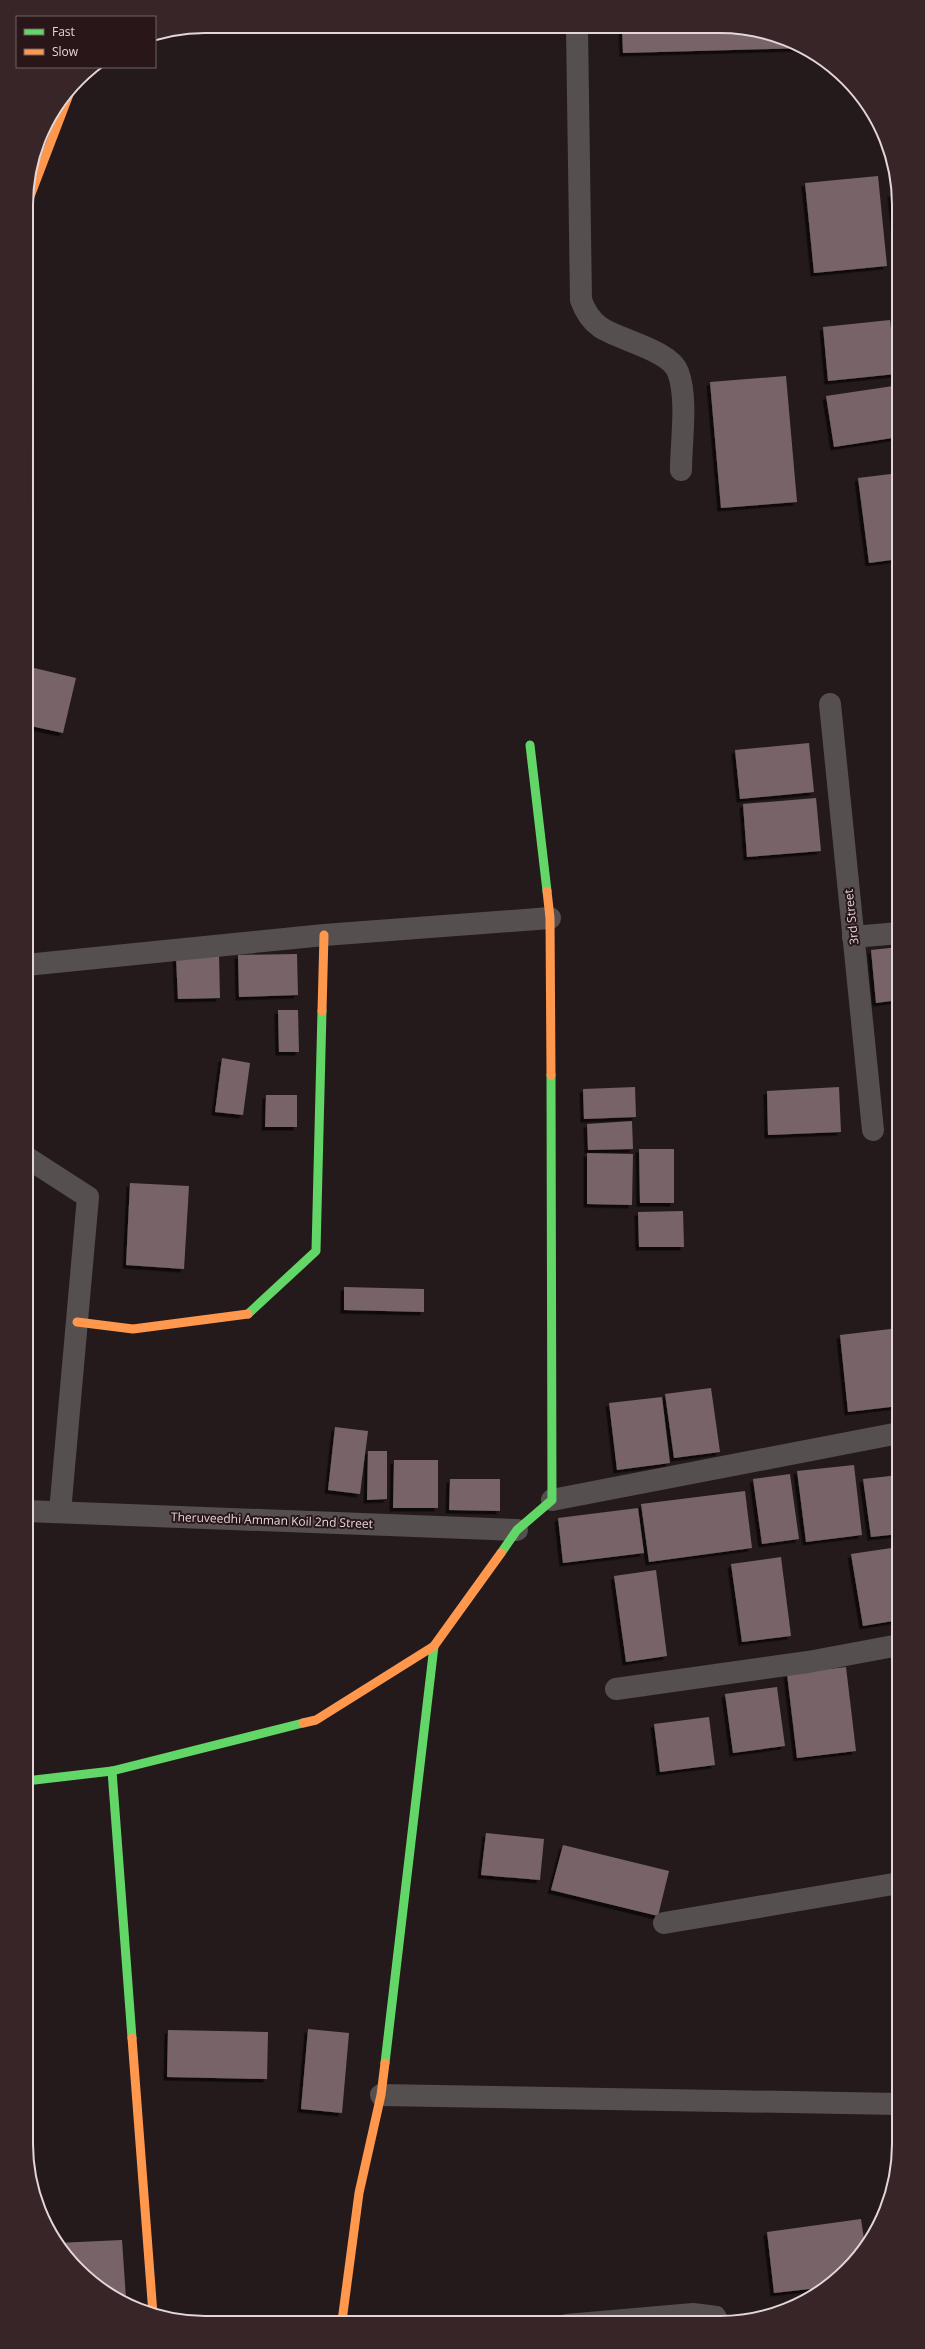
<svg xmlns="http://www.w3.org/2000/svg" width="925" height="2349" viewBox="0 0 925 2349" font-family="'Open Sans',sans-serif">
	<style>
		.building { fill: #776467; filter: url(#shadow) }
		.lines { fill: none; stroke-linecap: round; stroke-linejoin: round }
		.lane { stroke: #554f50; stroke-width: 16 }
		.street { stroke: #554f50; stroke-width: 22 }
		.fast { stroke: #63d668; stroke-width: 9 }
		.slow { stroke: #ff974d; stroke-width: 9 }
		.labels { text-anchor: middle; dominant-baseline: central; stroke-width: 4; stroke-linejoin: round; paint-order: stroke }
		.street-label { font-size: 12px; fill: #e4d6d8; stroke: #281619 }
		.rim { fill: none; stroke: #e4d6d8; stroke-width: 2 }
	</style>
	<defs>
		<filter id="shadow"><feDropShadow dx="-3.5" dy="3.5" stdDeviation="0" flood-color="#0009"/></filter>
	</defs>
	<rect width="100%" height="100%" fill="#241a1c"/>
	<g class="building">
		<path d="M 622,29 L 755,29 L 805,48 L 623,53 Z"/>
		<path d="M 878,176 L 887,266 L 814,273 L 805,183 Z"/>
		<path d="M 891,193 L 897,193 L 899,205 L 899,281 Z"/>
		<path d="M 890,320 L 896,374 L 828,381 L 823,327 Z"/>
		<path d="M 786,376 L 797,502 L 721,508 L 710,382 Z"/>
		<path d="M 893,386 L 899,437 L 834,447 L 826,396 Z"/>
		<path d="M 899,473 L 899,559 L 869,563 L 858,478 Z"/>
		<path d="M 26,666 L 76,678 L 63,733 L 26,725 Z"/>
		<path d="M 809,743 L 814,792 L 740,799 L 735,750 Z"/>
		<path d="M 816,798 L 821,851 L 747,857 L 743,804 Z"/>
		<path d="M 899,947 L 899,1000 L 876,1003 L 871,950 Z"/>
		<path d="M 297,954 L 298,995 L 239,997 L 238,955 Z"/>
		<path d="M 219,955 L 220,998 L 178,999 L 176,957 Z"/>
		<path d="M 278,1010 L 298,1010 L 299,1052 L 279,1052 Z"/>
		<path d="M 222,1058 L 250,1063 L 243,1115 L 215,1112 Z"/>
		<path d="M 635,1087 L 636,1117 L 584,1119 L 583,1089 Z"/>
		<path d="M 839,1087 L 841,1132 L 768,1135 L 767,1091 Z"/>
		<path d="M 266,1095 L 297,1095 L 297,1127 L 265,1127 Z"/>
		<path d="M 632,1121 L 633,1149 L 588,1150 L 587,1124 Z"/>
		<path d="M 639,1149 L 674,1149 L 674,1203 L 640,1203 Z"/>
		<path d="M 587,1153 L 633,1154 L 632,1205 L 587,1204 Z"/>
		<path d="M 130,1183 L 189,1186 L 184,1269 L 126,1265 Z"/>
		<path d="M 683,1211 L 684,1247 L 639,1247 L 638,1212 Z"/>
		<path d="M 344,1287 L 424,1289 L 424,1312 L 344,1310 Z"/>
		<path d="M 899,1328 L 899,1406 L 848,1412 L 840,1335 Z"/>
		<path d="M 711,1388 L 720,1452 L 674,1458 L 665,1394 Z"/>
		<path d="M 662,1397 L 670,1463 L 617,1470 L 609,1403 Z"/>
		<path d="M 335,1427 L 368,1431 L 360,1494 L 328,1490 Z"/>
		<path d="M 368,1451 L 387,1451 L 387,1499 L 367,1500 Z"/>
		<path d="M 394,1460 L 438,1460 L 438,1508 L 393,1508 Z"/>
		<path d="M 854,1465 L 862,1535 L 806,1542 L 797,1471 Z"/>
		<path d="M 790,1474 L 799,1539 L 762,1544 L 753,1479 Z"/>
		<path d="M 899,1475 L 899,1534 L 871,1537 L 863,1479 Z"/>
		<path d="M 450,1479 L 500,1479 L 500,1511 L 449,1510 Z"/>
		<path d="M 745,1491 L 752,1548 L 649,1562 L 641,1504 Z"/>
		<path d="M 638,1508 L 644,1553 L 563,1563 L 558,1518 Z"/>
		<path d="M 898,1547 L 899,1620 L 863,1626 L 851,1554 Z"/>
		<path d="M 781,1557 L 791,1636 L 742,1642 L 731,1564 Z"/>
		<path d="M 656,1570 L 667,1656 L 626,1662 L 614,1576 Z"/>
		<path d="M 846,1667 L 856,1751 L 797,1758 L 787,1674 Z"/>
		<path d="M 777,1687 L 785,1746 L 733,1753 L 725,1694 Z"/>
		<path d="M 709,1717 L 715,1765 L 660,1772 L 654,1724 Z"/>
		<path d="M 486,1833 L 544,1839 L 540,1880 L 481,1875 Z"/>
		<path d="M 563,1845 L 669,1871 L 658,1916 L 551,1890 Z"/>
		<path d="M 308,2029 L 349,2033 L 342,2113 L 301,2109 Z"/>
		<path d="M 168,2030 L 268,2032 L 267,2079 L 167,2077 Z"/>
		<path d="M 861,2219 L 865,2246 L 855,2262 L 827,2287 L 774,2293 L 767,2232 Z"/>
		<path d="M 122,2240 L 126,2299 L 119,2300 L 79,2271 L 57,2243 Z"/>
	</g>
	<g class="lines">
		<path class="lane" d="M 566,2322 L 693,2311 L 717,2314 L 722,2323"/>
		<g class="street">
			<path d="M 577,28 L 581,300 C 585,311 590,320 600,327 C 619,340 670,350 678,372 C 688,399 681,441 681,470"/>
			<path d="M 830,704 L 873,1130"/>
			<path d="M 853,937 L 899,933"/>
			<path d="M 26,965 L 324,935 L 550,918"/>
			<path d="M 26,1157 L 88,1197 L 60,1512"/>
			<path d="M 552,1500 L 899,1433"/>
			<path d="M 26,1511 L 517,1530"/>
			<path d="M 616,1689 L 808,1662 L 899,1645"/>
			<path d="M 664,1923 L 899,1883"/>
			<path d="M 381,2095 L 899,2104"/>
		</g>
		<g class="fast">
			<path d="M 530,745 L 547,891"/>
			<path d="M 248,1314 L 316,1251 L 322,1011"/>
			<path d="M 501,1553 L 517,1530 L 552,1500 L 551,1075"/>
			<path d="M 112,1771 L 132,2038"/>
			<path d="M 26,1781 L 112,1771 L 303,1723"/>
			<path d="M 385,2063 L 434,1646"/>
		</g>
		<g class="slow">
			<path d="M 26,207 L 70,92"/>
			<path d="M 547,891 L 550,918 L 551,1075"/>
			<path d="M 322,1011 L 324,935"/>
			<path d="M 77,1322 L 133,1329 L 248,1314"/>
			<path d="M 303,1723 L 316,1720 L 434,1646 L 501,1553"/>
			<path d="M 132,2038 L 153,2314"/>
			<path d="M 342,2321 L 359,2193 L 381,2095 L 385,2063"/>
		</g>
	</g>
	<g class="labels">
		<g class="street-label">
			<text transform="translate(851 917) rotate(-96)">3rd Street</text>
			<text transform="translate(272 1520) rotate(2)">Theruveedhi Amman Koil 2nd Street</text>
		</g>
	</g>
	<path d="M0 0H925V2349H0ZM205 33H720A172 172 0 0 1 892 205V2144A172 172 0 0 1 720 2316H205A172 172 0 0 1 33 2144V205A172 172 0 0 1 205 33Z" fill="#372528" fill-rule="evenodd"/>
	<path class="rim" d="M205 33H720A172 172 0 0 1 892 205V2144A172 172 0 0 1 720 2316H205A172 172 0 0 1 33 2144V205A172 172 0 0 1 205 33Z"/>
	<rect x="16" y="16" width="140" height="52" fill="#281619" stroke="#736365"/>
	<rect x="24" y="29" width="20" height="6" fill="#63d668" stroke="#736365"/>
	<text x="52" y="36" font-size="12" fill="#e4d6d8">Fast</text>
	<rect x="24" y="49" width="20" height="6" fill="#ff974d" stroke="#736365"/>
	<text x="52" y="56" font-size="12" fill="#e4d6d8">Slow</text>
</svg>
